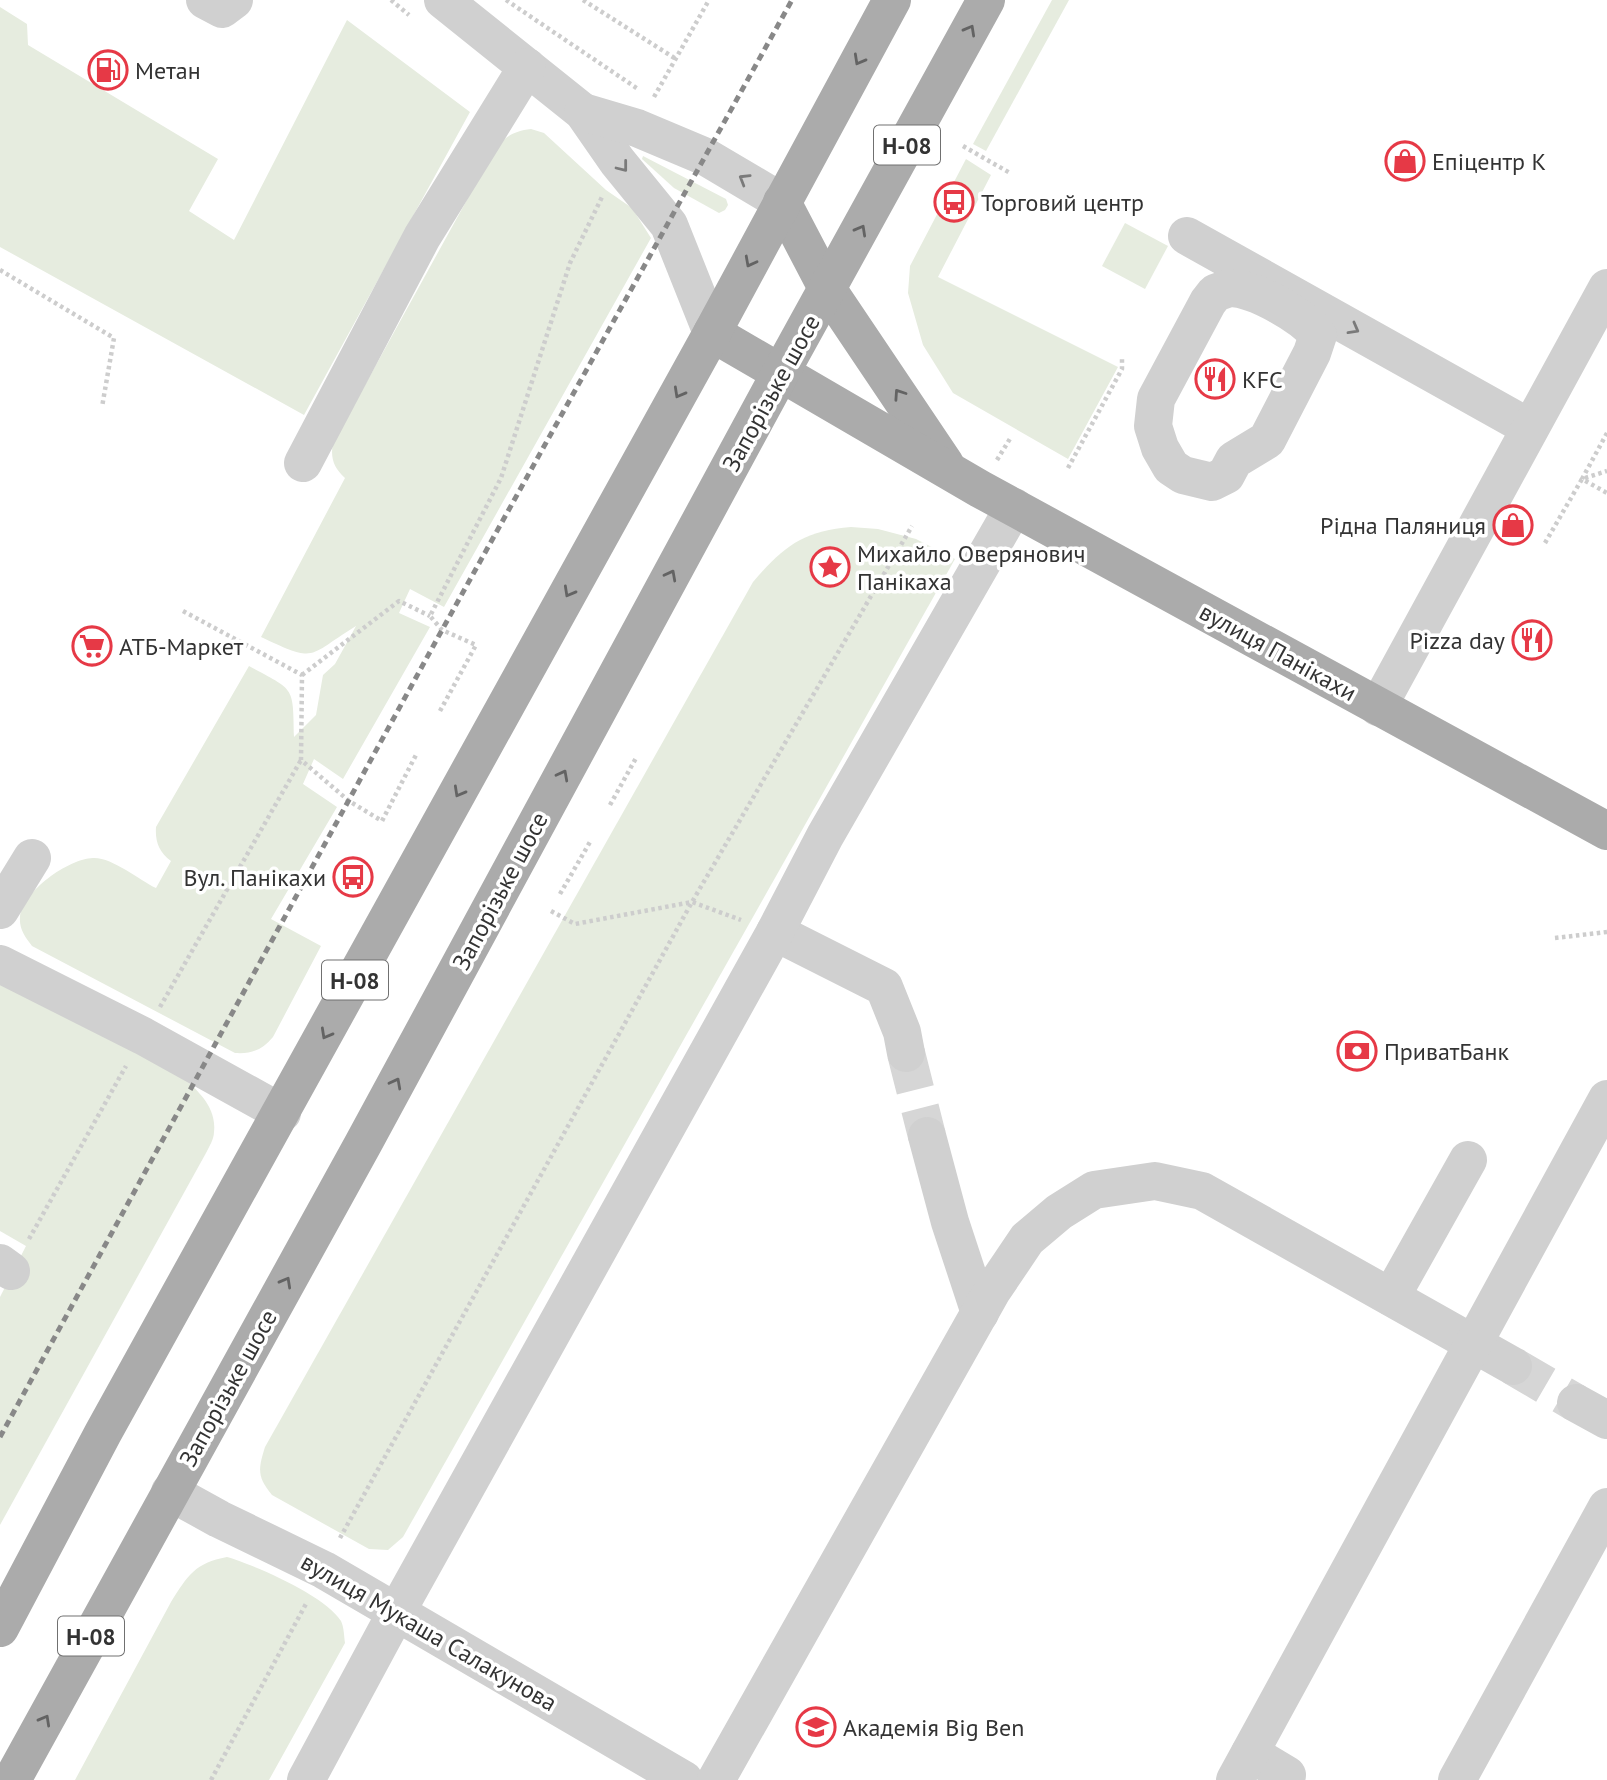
<svg xmlns="http://www.w3.org/2000/svg" width="1607" height="1780" viewBox="0 0 1607 1780" font-family="'PT Sans',sans-serif">
	<style>
		.green { fill: #e6ecdf }
		.lines { fill: none; stroke-linecap: round; stroke-linejoin: round }
		.minor-tunnel { stroke: #d6d6d6; stroke-width: 38; stroke-dasharray: 38 19; stroke-linecap: butt }
		.path { stroke: #cdcdcd; stroke-width: 4.5; stroke-dasharray: 3.5 3.5; stroke-linecap: butt }
		.minor { stroke: #d0d0d0; stroke-width: 38 }
		.major { stroke: #ababab; stroke-width: 38 }
		.rail { stroke: #888; stroke-width: 5; stroke-dasharray: 7 5; stroke-linecap: butt }
		.oneway { stroke: #636363 }
		.oneway2 { stroke: #7a7a7a }
		.labels { text-anchor: middle; dominant-baseline: central; stroke-width: 7; stroke-linejoin: round; paint-order: stroke }
		.shield { fill: #fff; stroke: #707070; stroke-width: 2 }
		.shield-label { font-size: 23px; font-weight: bold; fill: #333 }
		.poi-label { font-size: 24px; fill: #333; stroke: #fff; text-anchor: start }
		.street-label { font-size: 24px; fill: #333; stroke: #fff }
	</style>
	<rect width="100%" height="100%" fill="#fff"/>
	<g class="green">
		<path d="M 1052,0 L 1069,0 L 986,151 L 973,144 Z"/>
		<path d="M 0,7 L 27,24 L 28,45 L 218,159 L 189,211 L 234,240 L 347,20 L 470,112 L 304,415 L 0,247 Z"/>
		<path d="M 531,129 L 544,133 L 606,190 L 632,208 L 651,238 L 444,607 L 410,589 L 399,613 L 430,627 L 343,779 L 314,759 L 303,784 L 337,807 L 271,919 L 321,946 L 273,1037 C 262,1050 252,1054 235,1053 L 32,946 C 25,937 19,929 20,917 C 23,891 68,859 93,858 C 112,857 139,880 156,888 L 171,861 C 159,852 155,842 156,827 L 249,666 C 295,691 293,685 294,737 L 316,715 L 323,675 L 335,664 L 356,626 C 307,656 318,664 261,637 L 345,478 C 334,468 330,458 333,443 L 495,149 C 506,136 514,131 531,129 Z"/>
		<path d="M 643,156 L 726,199 L 728,205 L 725,210 L 719,213 L 674,188 L 642,159 Z"/>
		<path d="M 966,159 L 991,175 L 938,277 L 1118,367 L 1068,459 L 953,393 L 923,345 L 908,293 L 910,266 Z"/>
		<path d="M 1125,223 L 1168,246 L 1145,289 L 1102,266 Z"/>
		<path d="M 851,527 L 878,529 L 916,539 L 955,559 L 403,1537 L 388,1550 L 369,1549 L 272,1495 C 257,1477 258,1469 265,1447 L 753,582 C 784,546 803,531 851,527 Z"/>
		<path d="M 0,976 L 179,1074 C 196,1089 217,1106 214,1132 C 214,1139 209,1147 206,1153 L 0,1525 L 0,1297 L 26,1246 L 0,1231 Z"/>
		<path d="M 227,1557 C 255,1565 326,1596 341,1621 C 344,1627 344,1636 345,1643 L 269,1780 L 75,1780 L 171,1602 C 188,1575 195,1563 227,1557 Z"/>
	</g>
	<g class="lines">
		<g class="minor-tunnel">
			<path d="M 906,1053 L 927,1136"/>
			<path d="M 1513,1366 L 1576,1403"/>
		</g>
		<g class="path">
			<path d="M 391,0 L 409,15"/>
			<path d="M 506,0 L 638,89"/>
			<path d="M 583,0 L 676,59"/>
			<path d="M 654,97 L 709,0"/>
			<path d="M 963,146 L 1010,173"/>
			<path d="M 0,270 L 114,338 L 102,407"/>
			<path d="M 1607,433 L 1582,479 L 1607,493"/>
			<path d="M 997,460 L 1011,437"/>
			<path d="M 1068,468 L 1122,369 L 1122,359"/>
			<path d="M 1545,543 L 1582,479 L 1607,471"/>
			<path d="M 183,611 L 302,675 L 301,760 L 349,801 L 382,821 L 417,753"/>
			<path d="M 302,675 L 399,601 L 430,616"/>
			<path d="M 440,711 L 476,645 L 442,630 L 430,616 L 501,478 L 570,263 L 602,197"/>
			<path d="M 610,805 L 636,758"/>
			<path d="M 560,894 L 590,842"/>
			<path d="M 551,911 L 575,924 L 692,902 L 741,920"/>
			<path d="M 1555,938 L 1607,932"/>
			<path d="M 160,1007 L 301,760"/>
			<path d="M 29,1239 L 126,1066"/>
			<path d="M 340,1538 L 692,902 L 912,526"/>
			<path d="M 211,1780 L 307,1602"/>
		</g>
		<g class="minor">
			<path d="M 205,0 L 222,9 L 234,0"/>
			<path d="M 443,0 L 583,112 L 617,161 L 669,225 L 712,333"/>
			<path d="M 583,112 L 637,128 L 706,157 L 782,202"/>
			<path d="M 1187,236 L 1530,428"/>
			<path d="M 1229,288 C 1254,288 1302,315 1318,335 L 1312,353 L 1267,440 L 1234,460 L 1226,475 L 1212,482 L 1183,475 L 1171,467 L 1160,448 L 1153,426 L 1156,399 L 1208,302 L 1215,293 Z"/>
			<path d="M 303,463 L 422,237 L 527,67"/>
			<path d="M 1378,707 L 1607,288"/>
			<path d="M 0,910 L 32,858"/>
			<path d="M 775,932 L 884,987 L 902,1032 L 906,1053"/>
			<path d="M 0,964 L 143,1036 L 282,1113"/>
			<path d="M 927,1136 L 950,1222 L 980,1313"/>
			<path d="M 0,1263 L 11,1271"/>
			<path d="M 1391,1297 L 1468,1160"/>
			<path d="M 1576,1403 L 1607,1420"/>
			<path d="M 170,1492 L 219,1519 L 324,1570 L 684,1780"/>
			<path d="M 1250,1753 L 1287,1775"/>
			<path d="M 306,1780 L 396,1613 L 775,932 L 825,836 L 1014,507"/>
			<path d="M 716,1780 L 992,1291 L 1027,1239 L 1059,1212 L 1094,1190 L 1155,1181 L 1202,1191 L 1513,1366"/>
			<path d="M 1235,1780 L 1607,1099"/>
			<path d="M 1457,1780 L 1607,1507"/>
		</g>
		<g class="major">
			<path d="M 782,202 L 828,290 L 945,464"/>
			<path d="M 712,333 L 980,489 L 1607,831"/>
			<path d="M 0,1628 L 103,1433 L 712,333 L 892,0"/>
			<path d="M 12,1780 L 363,1144 L 781,372 L 986,0"/>
		</g>
		<path class="rail" d="M 0,1437 L 442,630 L 792,0"/>
	</g>
	<defs><path id="oneway-chevron" d="M-2-3.5L2.5 0L-2 3.5" fill="none" stroke-width="1.6" stroke-linecap="round" stroke-linejoin="round" transform="scale(1.75)"/></defs>
	<g class="oneway">
		<use href="#oneway-chevron" transform="translate(970 30) rotate(-61)"/>
		<use href="#oneway-chevron" transform="translate(859 60) rotate(119)"/>
		<use href="#oneway-chevron" transform="translate(861 230) rotate(-61)"/>
		<use href="#oneway-chevron" transform="translate(750 262) rotate(118)"/>
		<use href="#oneway-chevron" transform="translate(679 393) rotate(119)"/>
		<use href="#oneway-chevron" transform="translate(899 394) rotate(-124)"/>
		<use href="#oneway-chevron" transform="translate(671 575) rotate(-62)"/>
		<use href="#oneway-chevron" transform="translate(569 592) rotate(119)"/>
		<use href="#oneway-chevron" transform="translate(563 775) rotate(-62)"/>
		<use href="#oneway-chevron" transform="translate(459 792) rotate(119)"/>
		<use href="#oneway-chevron" transform="translate(326 1034) rotate(119)"/>
		<use href="#oneway-chevron" transform="translate(396 1083) rotate(-62)"/>
		<use href="#oneway-chevron" transform="translate(286 1282) rotate(-61)"/>
		<use href="#oneway-chevron" transform="translate(45 1720) rotate(-61)"/>
	</g>
	<g class="oneway2">
		<use href="#oneway-chevron" transform="translate(623 167) rotate(52)"/>
		<use href="#oneway-chevron" transform="translate(744 179) rotate(-149)"/>
		<use href="#oneway-chevron" transform="translate(1354 329) rotate(29)"/>
	</g>
	<defs>
		<g id="fuel-ring" transform="scale(2.0125)"><circle r="9.5" fill="#fff" stroke="#e63946" stroke-width="1.5"/><path d="M-5.5-6h7V0h2V4h1.3V-2.5L3-4.5l.8-.8L6-3V5H2.5V1h-1V6h-7ZM-4.2-4.7v3.2H.2V-4.7Z" fill="#e63946"/></g>
		<g id="shop-ring" transform="scale(2.0125)"><circle r="9.5" fill="#fff" stroke="#e63946" stroke-width="1.5"/><path d="M-5-2.5h2.3a2.7 3.5 0 0 1 5.4 0H5L5.5 6h-11ZM-1.5-2.5h3a1.5 2.3 0 0 0-3 0Z" fill="#e63946"/></g>
		<g id="bus-ring" transform="scale(2.0125)"><circle r="9.5" fill="#fff" stroke="#e63946" stroke-width="1.5"/><path d="M-5-6H5V4H4V6H2V4H-2V6H-4V4H-5ZM-3.5-4V0h7V-4ZM-3.5 1.2v1.5H-2V1.2ZM2 1.2v1.5H3.5V1.2Z" fill="#e63946"/></g>
		<g id="restaurant-ring" transform="scale(2.0125)"><circle r="9.5" fill="#fff" stroke="#e63946" stroke-width="1.5"/><path d="M-5-6h1v4h1v-4h1v4h1v-4h1v5L-1.5 .5V6h-2V.5L-5-1ZM5-6V6H3V1.5H1.5Q1.5-4 5-6Z" fill="#e63946"/></g>
		<g id="sight-ring" transform="scale(2.0125)"><circle r="9.5" fill="#fff" stroke="#e63946" stroke-width="1.5"/><path d="M0-6L1.8-2.2L6-1.7L2.9 1.2L3.7 5.4L0 3.3L-3.7 5.4L-2.9 1.2L-6-1.7L-1.8-2.2Z" fill="#e63946"/></g>
		<g id="supermarket-ring" transform="scale(2.0125)"><circle r="9.5" fill="#fff" stroke="#e63946" stroke-width="1.5"/><path d="M-6-5.5h2.5l.6 2H6L4.5 2H-2.5L-4.4-4H-6ZM-1.5 3.2a1.3 1.3 0 1 0 .1 0ZM3 3.2a1.3 1.3 0 1 0 .1 0Z" fill="#e63946"/></g>
		<g id="bank-ring" transform="scale(2.0125)"><circle r="9.5" fill="#fff" stroke="#e63946" stroke-width="1.5"/><path d="M-6-4H6V4H-6ZM0-2.3a2.3 2.3 0 1 0 0 4.6a2.3 2.3 0 1 0 0-4.6Z" fill="#e63946"/></g>
		<g id="school-ring" transform="scale(2.0125)"><circle r="9.5" fill="#fff" stroke="#e63946" stroke-width="1.5"/><path d="M0-5L7-2L0 1L-7-2ZM-4 1L0 2.5L4 1V4Q0 6-4 4Z" fill="#e63946"/></g>
	</defs>
	<g fill-rule="evenodd">
		<use href="#fuel-ring" x="108" y="70"/>
		<use href="#shop-ring" x="1405" y="161"/>
		<use href="#bus-ring" x="954" y="202"/>
		<use href="#restaurant-ring" x="1215" y="379"/>
		<use href="#shop-ring" x="1513" y="525"/>
		<use href="#sight-ring" x="830" y="567"/>
		<use href="#restaurant-ring" x="1532" y="640"/>
		<use href="#supermarket-ring" x="92" y="646"/>
		<use href="#bus-ring" x="353" y="877"/>
		<use href="#bank-ring" x="1357" y="1051"/>
		<use href="#school-ring" x="816" y="1727"/>
	</g>
	<g class="labels">
		<g class="shield">
			<rect x="874" y="125.5" width="66" height="39" rx="5"/>
			<rect x="322" y="960.5" width="66" height="39" rx="5"/>
			<rect x="58" y="1616.5" width="66" height="39" rx="5"/>
		</g>
		<g class="shield-label">
			<text x="907" y="145">Н-08</text>
			<text x="355" y="980">Н-08</text>
			<text x="91" y="1636">Н-08</text>
		</g>
		<g class="poi-label">
			<text x="135" y="70">Метан</text>
			<text x="1432" y="161">Епіцентр К</text>
			<text x="981" y="202">Торговий центр</text>
			<text x="1242" y="379">KFC</text>
			<text x="1486" y="525" text-anchor="end">Рідна Паляниця</text>
			<text x="857" y="553">Михайло Оверянович<tspan x="857" dy="28">Панікаха</tspan></text>
			<text x="1505" y="640" text-anchor="end">Pizza day</text>
			<text x="119" y="646">АТБ-Маркет</text>
			<text x="326" y="877" text-anchor="end">Вул. Панікахи</text>
			<text x="1384" y="1051">ПриватБанк</text>
			<text x="843" y="1727">Академія Big Ben</text>
		</g>
		<g class="street-label">
			<text transform="translate(771 393) rotate(-61)">Запорізьке шосе</text>
			<text transform="translate(1278 652) rotate(29)">вулиця Панікахи</text>
			<text transform="translate(500 891) rotate(-62)">Запорізьке шосе</text>
			<text transform="translate(228 1388) rotate(-61)">Запорізьке шосе</text>
			<text transform="translate(429 1632) rotate(30)">вулиця Мукаша Салакунова</text>
		</g>
	</g>
</svg>
